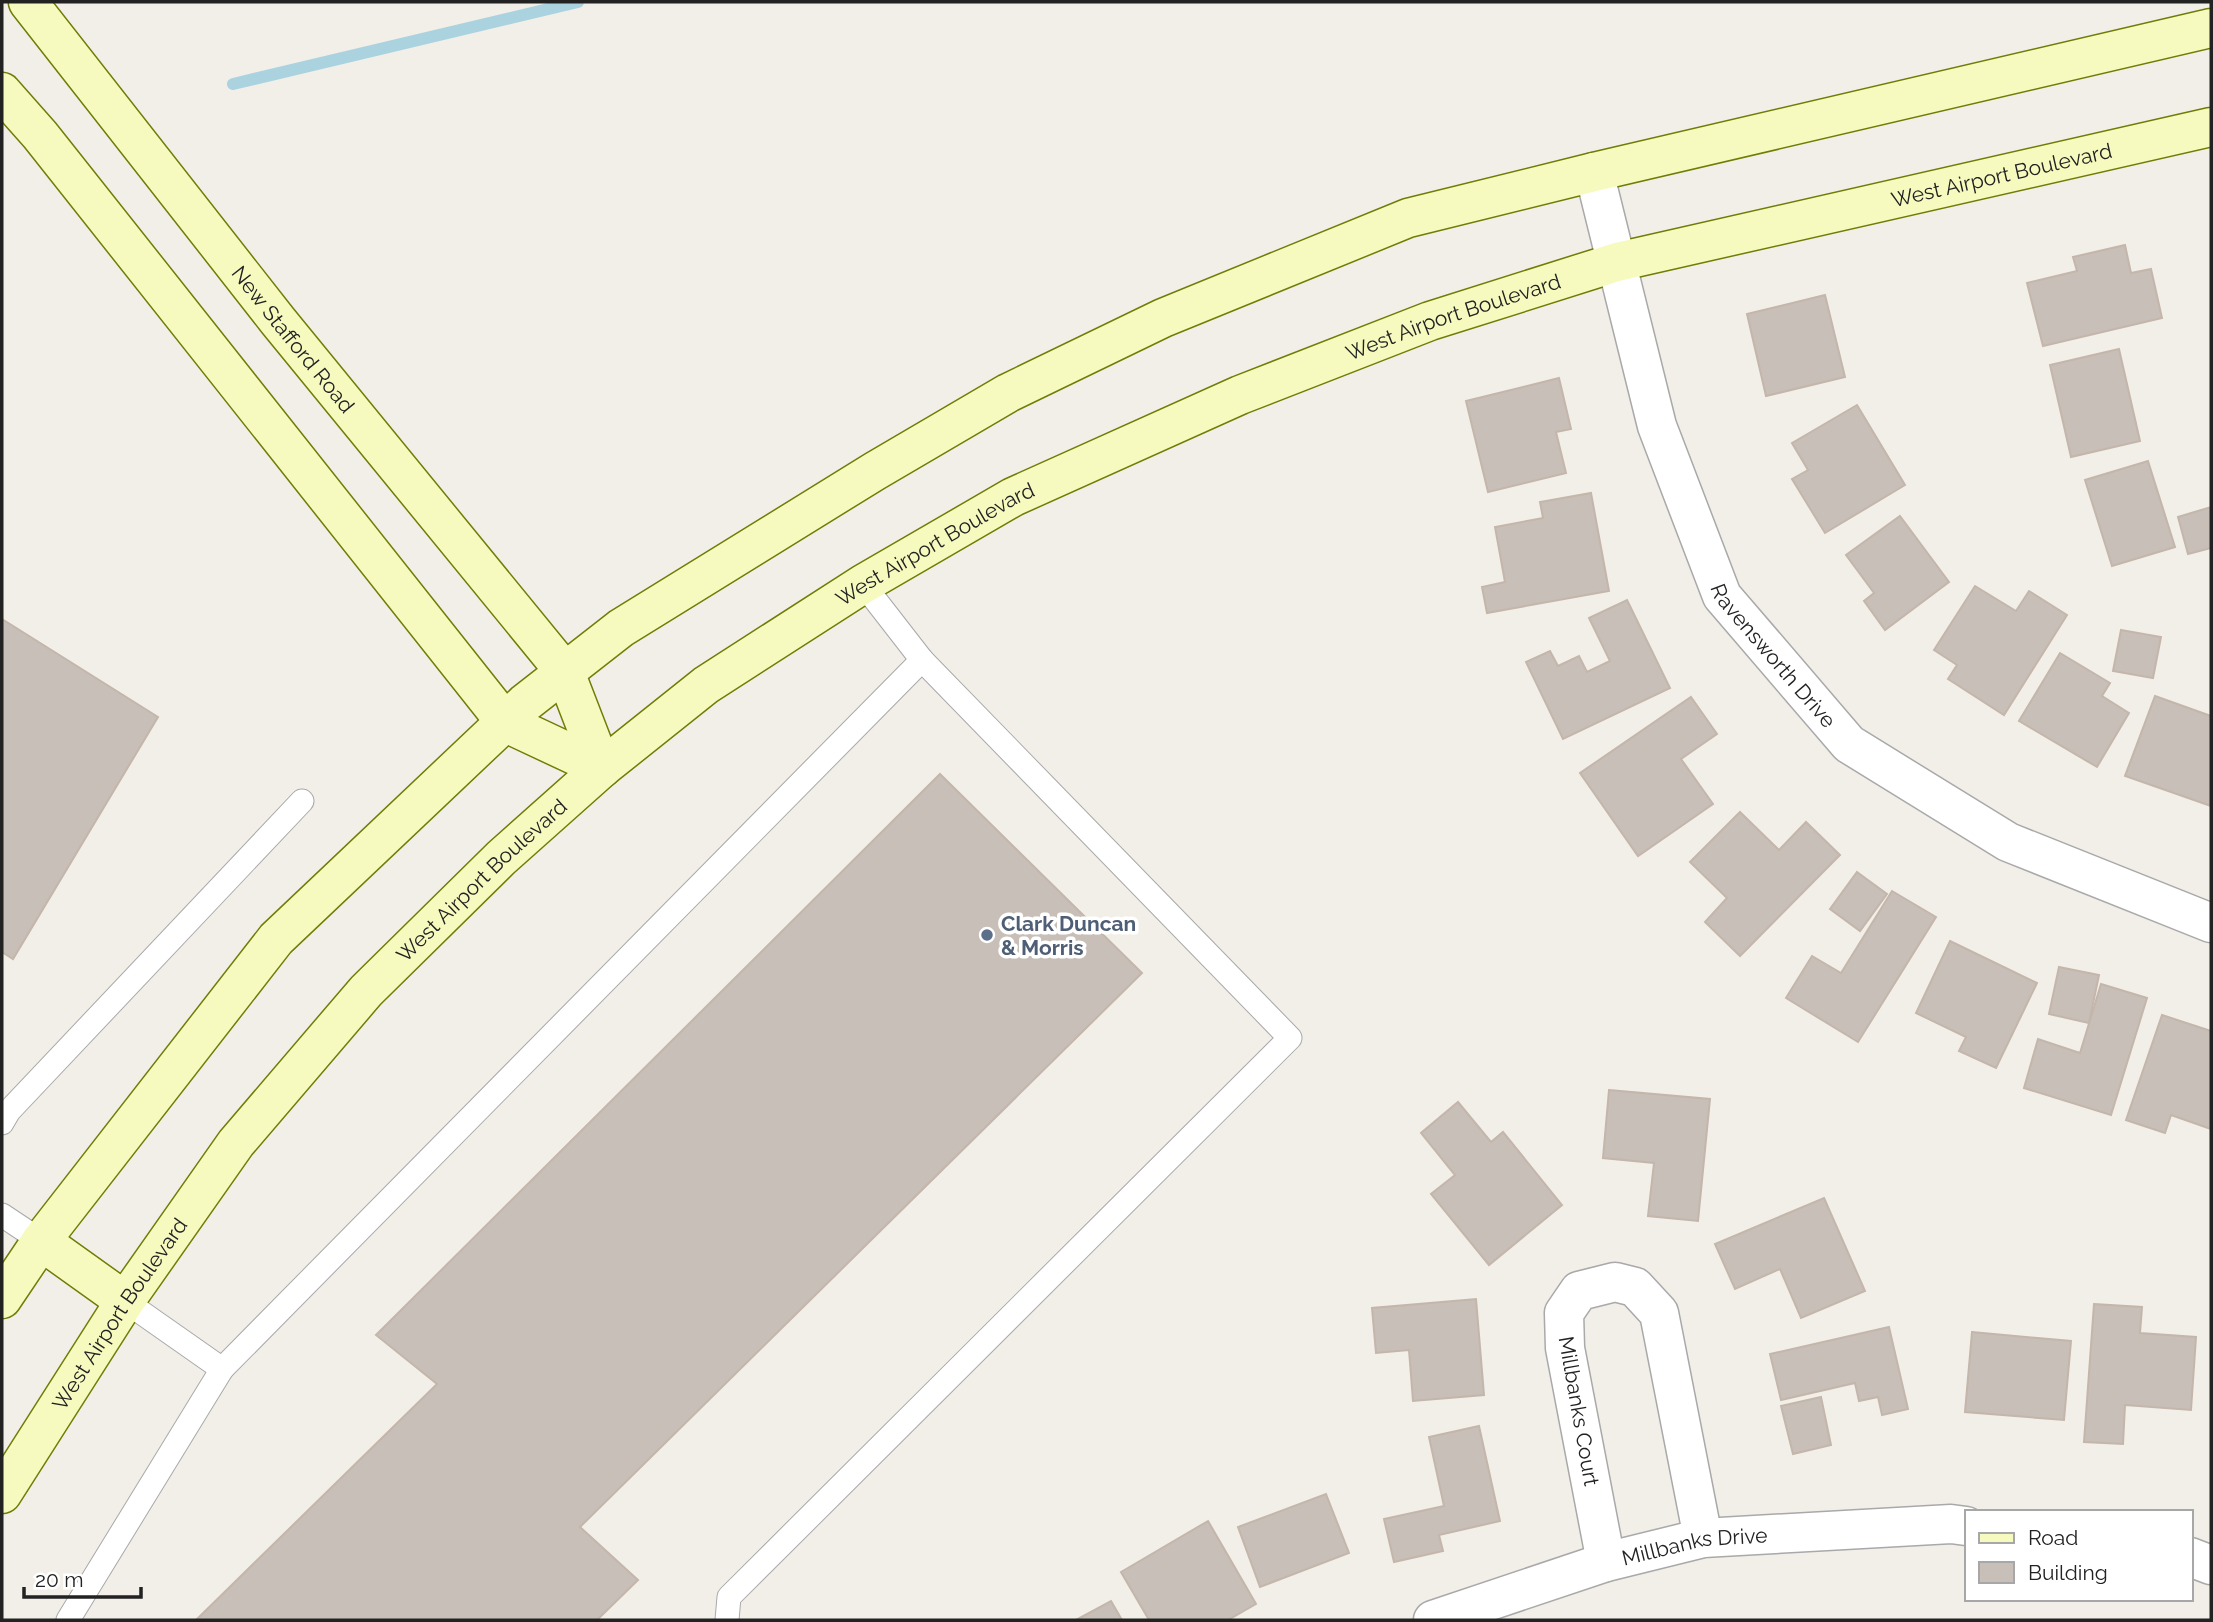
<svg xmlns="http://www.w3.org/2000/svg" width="2213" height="1622" viewBox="0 0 2213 1622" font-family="Raleway,sans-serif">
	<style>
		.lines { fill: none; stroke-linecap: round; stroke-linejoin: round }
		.stream { stroke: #aad3df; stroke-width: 12 }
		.building { fill: #c7bfb8; stroke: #c4b6ab; stroke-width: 2 }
		.lane-casing { stroke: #a9a9a9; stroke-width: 25 }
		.street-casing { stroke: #a9a9a9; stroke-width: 41 }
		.secondary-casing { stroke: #707d05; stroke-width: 41 }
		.lane { stroke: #fff; stroke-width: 23 }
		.street { stroke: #fff; stroke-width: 38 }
		.secondary { stroke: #f7fabf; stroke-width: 38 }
		.service-dot { fill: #5c6f8a; stroke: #fff; stroke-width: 2.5 }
		.labels { text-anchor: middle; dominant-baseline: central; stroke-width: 7; stroke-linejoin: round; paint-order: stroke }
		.street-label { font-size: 21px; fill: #222; stroke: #fff }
		.service-label { font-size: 21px; font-weight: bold; fill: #4e5e75; stroke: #fff; text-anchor: start }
	</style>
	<rect width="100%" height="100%" fill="#f2efe9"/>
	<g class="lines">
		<path class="stream" d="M 233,84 L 578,2"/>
	</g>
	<g class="building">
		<path d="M 2125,245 L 2131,273 L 2151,269 L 2162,318 L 2043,346 L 2027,283 L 2077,271 L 2073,257 Z"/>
		<path d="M 1825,295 L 1845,377 L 1766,396 L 1747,314 Z"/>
		<path d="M 2119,349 L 2140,441 L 2071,457 L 2050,365 Z"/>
		<path d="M 1559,378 L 1571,429 L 1556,432 L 1566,473 L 1488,492 L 1466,401 Z"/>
		<path d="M 1857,405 L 1905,485 L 1825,533 L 1792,479 L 1808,470 L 1792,443 Z"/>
		<path d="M 2148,461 L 2175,547 L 2112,566 L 2085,480 Z"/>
		<path d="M 1591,493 L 1609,591 L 1487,613 L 1482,587 L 1505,582 L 1495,527 L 1543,518 L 1540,502 Z"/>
		<path d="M 2211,507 L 2211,548 L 2188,554 L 2178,517 Z"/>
		<path d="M 1900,516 L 1949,582 L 1885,630 L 1864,601 L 1874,593 L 1846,555 Z"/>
		<path d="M 1975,586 L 2016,611 L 2029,591 L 2067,615 L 2004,715 L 1948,679 L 1957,665 L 1934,650 Z"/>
		<path d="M 1627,600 L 1670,688 L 1563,739 L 1526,662 L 1550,651 L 1558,666 L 1579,656 L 1587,672 L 1610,661 L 1589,618 Z"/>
		<path d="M 2,619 L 158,717 L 13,959 L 2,952 Z"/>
		<path d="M 2121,630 L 2161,637 L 2153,678 L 2113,671 Z"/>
		<path d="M 2060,653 L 2110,683 L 2102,696 L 2129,713 L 2097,767 L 2019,721 Z"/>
		<path d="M 2155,696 L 2211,716 L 2211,806 L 2125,776 Z"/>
		<path d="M 1691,697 L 1717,734 L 1681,759 L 1713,804 L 1638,856 L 1580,773 Z"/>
		<path d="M 940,774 L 1142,973 L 580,1527 L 638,1580 L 597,1620 L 196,1620 L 437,1384 L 376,1335 Z"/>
		<path d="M 1740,812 L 1779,850 L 1806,822 L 1840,855 L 1740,956 L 1705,922 L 1727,898 L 1690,862 Z"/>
		<path d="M 1857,872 L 1887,894 L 1860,931 L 1830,909 Z"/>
		<path d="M 1892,891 L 1936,917 L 1858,1042 L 1786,998 L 1812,956 L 1841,973 Z"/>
		<path d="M 1950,941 L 2037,983 L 1996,1068 L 1959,1051 L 1966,1037 L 1916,1013 Z"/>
		<path d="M 2059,967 L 2099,975 L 2089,1023 L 2049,1014 Z"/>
		<path d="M 2101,984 L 2147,998 L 2111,1115 L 2024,1088 L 2038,1039 L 2080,1053 Z"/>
		<path d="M 2162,1015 L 2211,1031 L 2211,1129 L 2171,1115 L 2165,1133 L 2126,1120 Z"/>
		<path d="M 1609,1090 L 1710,1099 L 1698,1221 L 1648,1216 L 1654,1163 L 1603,1158 Z"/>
		<path d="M 1458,1102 L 1491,1142 L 1503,1132 L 1562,1205 L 1489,1265 L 1431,1194 L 1455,1175 L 1421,1133 Z"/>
		<path d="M 1824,1198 L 1865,1291 L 1801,1318 L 1780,1269 L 1735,1289 L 1715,1244 Z"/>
		<path d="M 1476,1299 L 1484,1395 L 1413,1401 L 1409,1350 L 1376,1353 L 1372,1308 Z"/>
		<path d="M 2094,1304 L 2142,1307 L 2140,1333 L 2196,1337 L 2191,1410 L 2125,1405 L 2123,1444 L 2084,1442 Z"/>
		<path d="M 1889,1327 L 1908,1409 L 1882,1415 L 1878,1397 L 1859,1401 L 1855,1383 L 1781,1400 L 1770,1354 Z"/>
		<path d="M 1972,1332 L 2071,1341 L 2064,1420 L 1965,1412 Z"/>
		<path d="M 1821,1397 L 1831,1445 L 1793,1454 L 1781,1406 Z"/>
		<path d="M 1479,1426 L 1500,1521 L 1439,1535 L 1443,1551 L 1394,1562 L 1384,1519 L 1444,1506 L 1429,1437 Z"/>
		<path d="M 1326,1494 L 1349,1553 L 1260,1587 L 1238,1527 Z"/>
		<path d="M 1208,1521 L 1256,1604 L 1228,1620 L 1149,1620 L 1121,1572 Z"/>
		<path d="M 1111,1601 L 1122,1620 L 1076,1620 Z"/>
	</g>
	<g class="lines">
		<g class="lane-casing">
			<g id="lane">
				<path d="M 863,584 L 922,660"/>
				<path d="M 2,1123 L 9,1111 L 302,801"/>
				<path d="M 2,1215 L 41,1241"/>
				<path d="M 125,1301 L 222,1369"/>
				<path d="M 68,1620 L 222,1369 L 922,660 L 1290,1038 L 729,1597 L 727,1620"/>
			</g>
		</g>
		<g class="street-casing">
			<g id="street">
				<path id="s1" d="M 1594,172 L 1657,426 L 1722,596 L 1849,744 L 2008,842 L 2211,923"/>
				<path d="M 2190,1557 L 2211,1565"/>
				<path d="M 1606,1562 L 1565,1348 L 1564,1313 L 1579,1291 L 1615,1282 L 1635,1287 L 1659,1313 L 1703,1538"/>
				<path id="s2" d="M 1433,1620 L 1606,1562 L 1703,1538 L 1951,1524 L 1966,1526"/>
			</g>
		</g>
		<g class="secondary-casing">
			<g id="secondary">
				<path id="s3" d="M 28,2 L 278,321 L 565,672 L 602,768"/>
				<path d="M 2,92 L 40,135 L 506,723 L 602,768"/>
				<path d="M 41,1241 L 125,1301"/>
				<path d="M 2,1299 L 41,1241 L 276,939 L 525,703 L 621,628 L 875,471 L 1008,393 L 1163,318 L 1408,218 L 1594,172 L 2211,28"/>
				<path id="s4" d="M 2,1494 L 125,1301 L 236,1143 L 366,991 L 501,858 L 602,768 L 706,685 L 863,584 L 1013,497 L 1240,395 L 1430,321 L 1617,262 L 2211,127"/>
			</g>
		</g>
		<use href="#lane" class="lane"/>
		<use href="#street" class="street"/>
		<use href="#secondary" class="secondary"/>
	</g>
	<circle class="service-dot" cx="987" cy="935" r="7"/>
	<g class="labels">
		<g class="street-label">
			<text stroke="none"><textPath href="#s4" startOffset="2483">West Airport Boulevard</textPath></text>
			<text stroke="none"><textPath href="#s4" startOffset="1916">West Airport Boulevard</textPath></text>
			<text stroke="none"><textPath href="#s3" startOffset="429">New Stafford Road</textPath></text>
			<text stroke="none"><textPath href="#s4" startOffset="1349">West Airport Boulevard</textPath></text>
			<text stroke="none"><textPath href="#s1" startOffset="522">Ravensworth Drive</textPath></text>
			<text stroke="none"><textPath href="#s4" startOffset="782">West Airport Boulevard</textPath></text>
			<text stroke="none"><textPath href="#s4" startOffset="215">West Airport Boulevard</textPath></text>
			<text transform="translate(1579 1411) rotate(80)">Millbanks Court</text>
			<text stroke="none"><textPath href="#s2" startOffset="273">Millbanks Drive</textPath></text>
		</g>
		<g class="service-label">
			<text x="1001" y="923">Clark Duncan<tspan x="1001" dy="24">&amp; Morris</tspan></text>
		</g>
	</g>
	<rect width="2213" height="1622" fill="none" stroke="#222222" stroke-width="7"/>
	<rect x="1965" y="1510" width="228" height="91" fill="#ffffff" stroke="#a7a7a7" stroke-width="2"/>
	<rect x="1979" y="1533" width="35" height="10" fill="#f7fabf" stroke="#a7a7a7" stroke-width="2"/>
	<text x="2028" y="1545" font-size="21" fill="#222222">Road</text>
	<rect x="1979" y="1562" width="35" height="21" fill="#c7bfb8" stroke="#a7a7a7" stroke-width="2"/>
	<text x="2028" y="1580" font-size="21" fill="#222222">Building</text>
	<path d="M24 1587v10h117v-10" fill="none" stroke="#222222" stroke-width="3.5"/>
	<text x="35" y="1587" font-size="21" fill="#222222" stroke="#ffffff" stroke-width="5" paint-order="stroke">20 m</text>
</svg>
